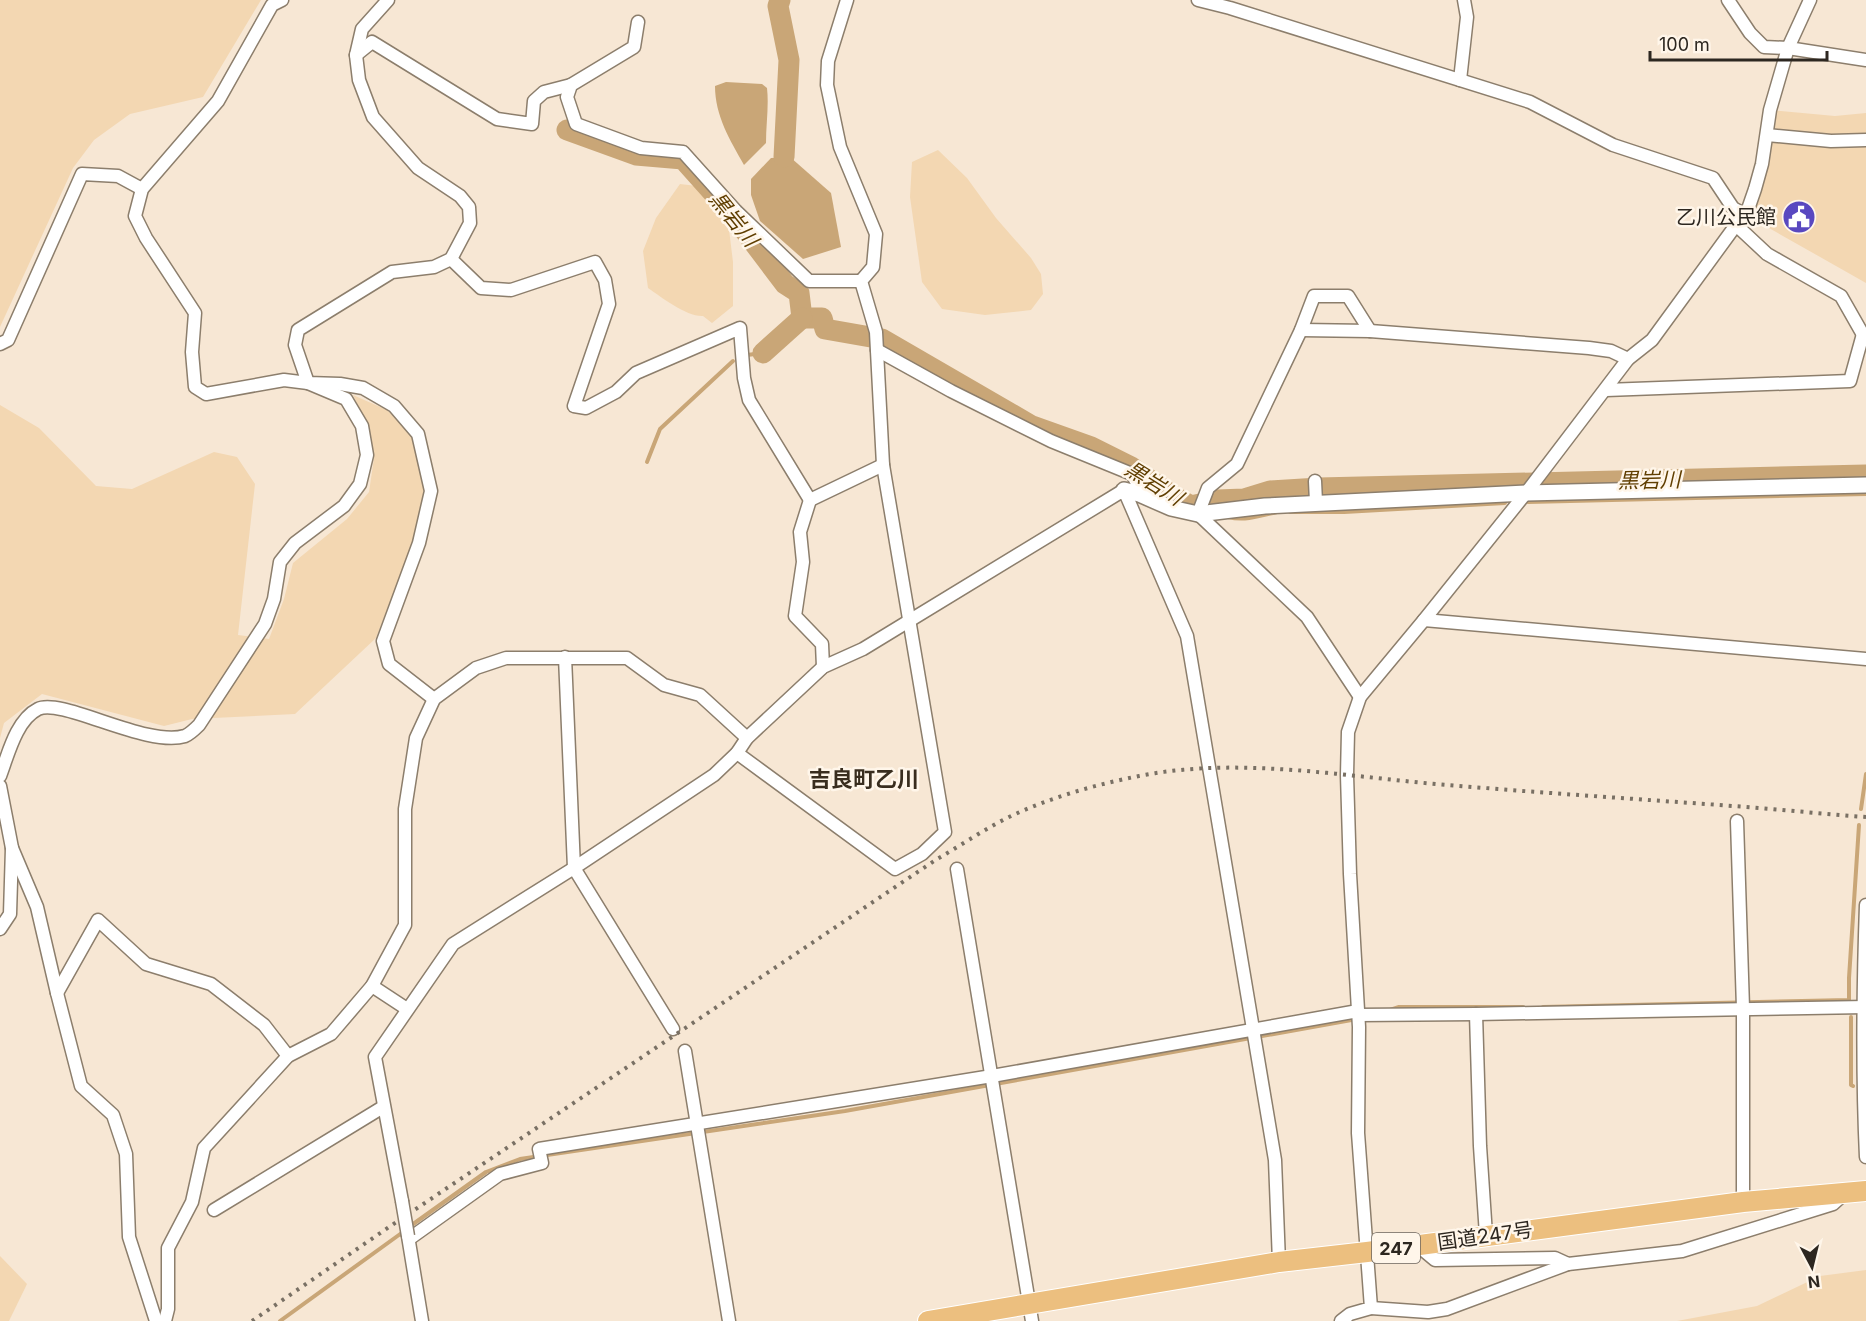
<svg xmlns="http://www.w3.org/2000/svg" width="1866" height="1321" viewBox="0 0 1866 1321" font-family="Inter,'Noto Sans JP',sans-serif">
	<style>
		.green { fill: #f3d7b2 }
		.water { fill: #c9a677 }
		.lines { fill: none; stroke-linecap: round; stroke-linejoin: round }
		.stream { stroke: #c9a677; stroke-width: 4 }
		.river { stroke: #c9a677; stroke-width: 21 }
		.minor-casing { stroke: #8c7e6c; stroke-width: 15 }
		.tertiary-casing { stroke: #8c7e6c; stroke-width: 18 }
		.trunk-casing { stroke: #fff; stroke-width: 22 }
		.minor { stroke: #fff; stroke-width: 12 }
		.tertiary { stroke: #fff; stroke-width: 15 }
		.trunk { stroke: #ecbf7f; stroke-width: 20 }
		.rail { stroke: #797064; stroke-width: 4; stroke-dasharray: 3 6; stroke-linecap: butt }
		.minor-bridge-casing { stroke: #8c7e6c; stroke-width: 15; stroke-linecap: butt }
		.minor-bridge { stroke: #fff; stroke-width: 12 }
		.labels { text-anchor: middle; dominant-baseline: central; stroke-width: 5; stroke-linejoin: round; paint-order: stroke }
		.shield { fill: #fff6ea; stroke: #6c655d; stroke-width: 1.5 }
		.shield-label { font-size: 18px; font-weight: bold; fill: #2d2720 }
		.poi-label { font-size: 20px; fill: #2d2720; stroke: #fff6ea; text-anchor: end }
		.street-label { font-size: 20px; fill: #2d2720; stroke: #fff6ea }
		.water-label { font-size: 21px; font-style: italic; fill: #603e00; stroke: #fff6ea }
		.quarter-label { font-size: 22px; font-weight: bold; fill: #392d1e; stroke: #fff6ea }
	</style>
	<rect width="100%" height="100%" fill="#f7e7d4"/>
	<g class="green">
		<path d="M 0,0 L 261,0 L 203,97 L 130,114 L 94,140 L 73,168 L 0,327 Z"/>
		<path d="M 1770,110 L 1835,116 L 1866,113 L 1866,283 L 1746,215 Z"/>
		<path d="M 938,150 L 967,178 L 996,218 L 1031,258 L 1041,274 L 1043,294 L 1031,310 L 985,315 L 942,309 L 922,282 L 910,197 L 912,162 Z"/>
		<path d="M 680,184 L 705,187 L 727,213 L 733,262 L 733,306 L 712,323 L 703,316 C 687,317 661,297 648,288 L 643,251 L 656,218 Z"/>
		<path d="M 353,395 L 387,410 L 413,436 L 424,490 L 414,539 L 376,638 L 295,714 L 192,719 L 164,726 L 42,694 L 4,723 L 0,738 L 0,405 L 39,428 L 96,486 L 132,489 L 214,452 L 237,457 L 255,484 L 238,635 L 269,639 L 284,599 L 293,563 L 347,519 L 369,492 L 374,458 L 367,424 Z"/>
		<path d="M 0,1256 L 27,1284 L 9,1321 L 0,1321 Z"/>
		<path d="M 1866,1270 L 1866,1321 L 1677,1321 L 1757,1306 L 1820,1276 Z"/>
	</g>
	<g class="water">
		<path d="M 726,82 L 762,84 L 767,88 C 769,106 766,124 766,143 L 744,165 C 730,140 715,116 715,86 Z"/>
		<path d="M 790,157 L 831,193 L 841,247 L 803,259 L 760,221 L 751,195 L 751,179 L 771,158 Z"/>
	</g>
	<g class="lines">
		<g class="stream">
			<path d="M 747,355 L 763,353"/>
			<path d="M 647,462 L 660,429 L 733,361"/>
			<path d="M 1528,502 L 1866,494"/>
			<path d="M 1290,512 L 1344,512 L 1505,503"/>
			<path d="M 1228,517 C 1245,521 1260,516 1277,512"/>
			<path d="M 1861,809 L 1866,774"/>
			<path d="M 1543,1007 L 1849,1000 L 1849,978 L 1859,825"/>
			<path d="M 1390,1010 L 1399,1007 L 1523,1007"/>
			<path d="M 1851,1017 L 1851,1085 L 1853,1086"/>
			<path d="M 409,1227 L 486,1172 L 520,1159 L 845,1111 L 1357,1019"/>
			<path d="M 280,1321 L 403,1232"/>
		</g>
		<g class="river">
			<path d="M 780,0 L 778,6 L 789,60 L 784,157"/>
			<path d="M 567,130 L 636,155 L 683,159 L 733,215 L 785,284 L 799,293 L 802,318 L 822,318 L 825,329 L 882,339 L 1032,426 L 1091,447 L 1131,467 L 1173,496 L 1191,506 L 1218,500 L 1244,499 L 1270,491 L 1319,488 L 1866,475"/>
			<path d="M 763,353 L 802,318"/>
		</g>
		<g class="minor-casing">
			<g id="minor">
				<path d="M 282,0 L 272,5 L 218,101 L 142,189 L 135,216 L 146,238 L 195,313 L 192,352 L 195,387 L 206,394 L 284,380 L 308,383 L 340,384 L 363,388 L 394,406 L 418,434 L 431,491 L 419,543 L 383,641 L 389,664 L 434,699"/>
				<path d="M 1198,0 L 1230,8 L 1530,102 L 1613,145 L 1713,178 L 1733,208 L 1746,215"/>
				<path d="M 1728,0 L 1750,33 L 1764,47 L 1788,48 L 1866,60"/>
				<path d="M 638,22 L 634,47 L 571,85 L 567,97 L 576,124 L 641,148 L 683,152 L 736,211 L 809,281 L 861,281"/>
				<path d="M 356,55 L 372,42 L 497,119 L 532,124 L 534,101 L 544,92 L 571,85"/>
				<path d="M 1460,80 L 1467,17 L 1464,0"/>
				<path d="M 1767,135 L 1831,141 L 1866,140"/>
				<path d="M 1736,225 L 1767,254 L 1841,296 L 1866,340"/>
				<path d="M 451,259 L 481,288 L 511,290 L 595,262 L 605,280 L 609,304 L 574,406 L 586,408 L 616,392 L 636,373 L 740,328 L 744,378 L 749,400 L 810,500 L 883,465"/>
				<path d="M 1301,330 L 1370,331 L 1589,348 L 1611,351 L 1628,359"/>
				<path d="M 0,344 L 8,340 L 82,174 L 118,176 L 142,189"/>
				<path d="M 877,350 L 951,391 L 1051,441 L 1132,474 L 1138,485 L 1139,494"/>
				<path d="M 1606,390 L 1850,381 L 1863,334"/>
				<path d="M 1315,481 L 1316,502"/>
				<path d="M 810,500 L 800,532 L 803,562 L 795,616 L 822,644 L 823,667"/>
				<path d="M 1424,620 L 1866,659"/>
				<path d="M 565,657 L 574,868 L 673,1029"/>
				<path d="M 1360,697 L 1307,617 L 1198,514 L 1208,488 L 1237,464 L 1301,330 L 1314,296 L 1348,296 L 1370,331"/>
				<path d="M 737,753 L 895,869 L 922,854 L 945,832 L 883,465 L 876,332 L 861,281 L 873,267 L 876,234 L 840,147 L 827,85 L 828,61 L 847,0"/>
				<path d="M 0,776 C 8,755 16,720 38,709 C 61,697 147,748 185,736 C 190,734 195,729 199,725 L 265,624 L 274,599 L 280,562 L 295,543 L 344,506 L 360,484 L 367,455 L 362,426 L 346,399 L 308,383 L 295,345 L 298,330 L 392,272 L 434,267 L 451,259 L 470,223 L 469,207 L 460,196 L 418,168 L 373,117 L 359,80 L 356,55 L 362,29 L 388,0"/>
				<path d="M 0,786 L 12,848 L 10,914 L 0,929"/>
				<path d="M 1737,821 L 1743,1008 L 1743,1202"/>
				<path d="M 12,848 L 37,907 L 57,993 L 81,1086 L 113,1115 L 126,1154 L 129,1237 L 156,1321"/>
				<path d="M 957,869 L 1032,1321"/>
				<path d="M 1866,905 C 1863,989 1862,1072 1866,1157"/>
				<path d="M 372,986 L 407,1009"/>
				<path d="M 57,993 L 98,920 L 146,964 L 211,984 L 264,1025 L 288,1056"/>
				<path d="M 1476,1014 L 1480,1146 L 1486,1235"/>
				<path d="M 1358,1015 L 1476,1014 L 1866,1007"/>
				<path d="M 685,1051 L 729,1321"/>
				<path d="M 402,1201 L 375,1057 L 453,944 L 574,868 L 714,775 L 737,753 L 747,738 L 823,667 L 863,649 L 1124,490 L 1187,636 L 1275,1160 L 1279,1262"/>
				<path d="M 214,1210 L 383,1107"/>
				<path d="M 408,1236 L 422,1321"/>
				<path d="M 409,1239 L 500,1174 L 542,1163 L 539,1149 L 992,1076 L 1358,1011"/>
				<path d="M 1417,1245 L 1435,1260 L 1555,1258 L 1568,1264 L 1682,1251 L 1833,1204 L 1844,1194"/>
				<path d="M 1371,1308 L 1428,1312 L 1447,1309 L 1568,1264"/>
				<path d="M 165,1321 L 168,1309 L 168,1248 L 192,1202 L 204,1148 L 288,1056 L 331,1034 L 372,986 L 405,925 L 405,809 L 416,738 L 434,699 L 476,668 L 506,658 L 627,658 L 664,685 L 700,695 L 747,738"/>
				<path d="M 1341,1321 L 1350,1314 L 1371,1308 L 1358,1133 L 1359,1027 L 1350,874 L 1347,775 L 1348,732 L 1360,697 L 1424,620 L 1526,493 L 1628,359 L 1652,340 L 1736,225 L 1746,215 L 1755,189 L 1762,164 L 1770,110 L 1788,48 L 1810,0"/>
			</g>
		</g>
		<g class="tertiary-casing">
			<path id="tertiary" d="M 1124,490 L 1139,494 L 1171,508 L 1198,514 L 1265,506 L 1526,493 L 1866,485"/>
		</g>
		<g class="trunk-casing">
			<path id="trunk" d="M 928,1321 L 1279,1262 L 1367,1252 L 1743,1202 L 1866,1191"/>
		</g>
		<use href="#minor" class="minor"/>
		<use href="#tertiary" class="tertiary"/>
		<use href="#trunk" class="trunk"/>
		<path class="rail" d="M 252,1321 L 392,1225 L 937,859 C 960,846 983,830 1007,818 C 1048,798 1094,785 1139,776 C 1240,756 1346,777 1448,785 C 1543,793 1638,799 1733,806 C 1777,809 1822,814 1866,817"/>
		<g class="minor-bridge-casing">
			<path id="minor-bridge" d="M 402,1201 L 408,1236"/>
		</g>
		<use href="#minor-bridge" class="minor-bridge"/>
	</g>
	<defs>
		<g id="civic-disc" transform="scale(1.725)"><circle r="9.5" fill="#5948c0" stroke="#fff6ea"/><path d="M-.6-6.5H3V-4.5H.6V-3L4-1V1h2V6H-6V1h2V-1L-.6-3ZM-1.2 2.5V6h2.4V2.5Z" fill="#fff"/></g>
	</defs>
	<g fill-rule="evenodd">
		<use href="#civic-disc" x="1799" y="217"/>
	</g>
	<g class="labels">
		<rect class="shield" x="1372" y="1233" width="48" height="30" rx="4.5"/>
		<g class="shield-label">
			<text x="1396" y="1248">247</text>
		</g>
		<g class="poi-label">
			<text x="1776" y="217">乙川公民館</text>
		</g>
		<g class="street-label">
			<text transform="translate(1485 1236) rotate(-8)">国道247号</text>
		</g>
		<g class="water-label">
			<text transform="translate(734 219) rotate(51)">黒岩川</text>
			<text transform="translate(1649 480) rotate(-1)">黒岩川</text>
			<text transform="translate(1154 483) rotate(32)">黒岩川</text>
		</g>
		<g class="quarter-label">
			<text x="864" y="779">吉良町乙川</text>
		</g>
	</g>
	<g transform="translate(1812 1267) rotate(173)" stroke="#fff6ea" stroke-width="4.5" paint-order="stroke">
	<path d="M0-4.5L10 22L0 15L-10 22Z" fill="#2d2720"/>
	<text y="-9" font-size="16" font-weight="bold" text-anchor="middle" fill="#2d2720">N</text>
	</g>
	<path d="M1650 51v9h177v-9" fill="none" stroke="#2d2720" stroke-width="3"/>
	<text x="1659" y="51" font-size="18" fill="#2d2720" stroke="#fff6ea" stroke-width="4.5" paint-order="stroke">100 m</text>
</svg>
